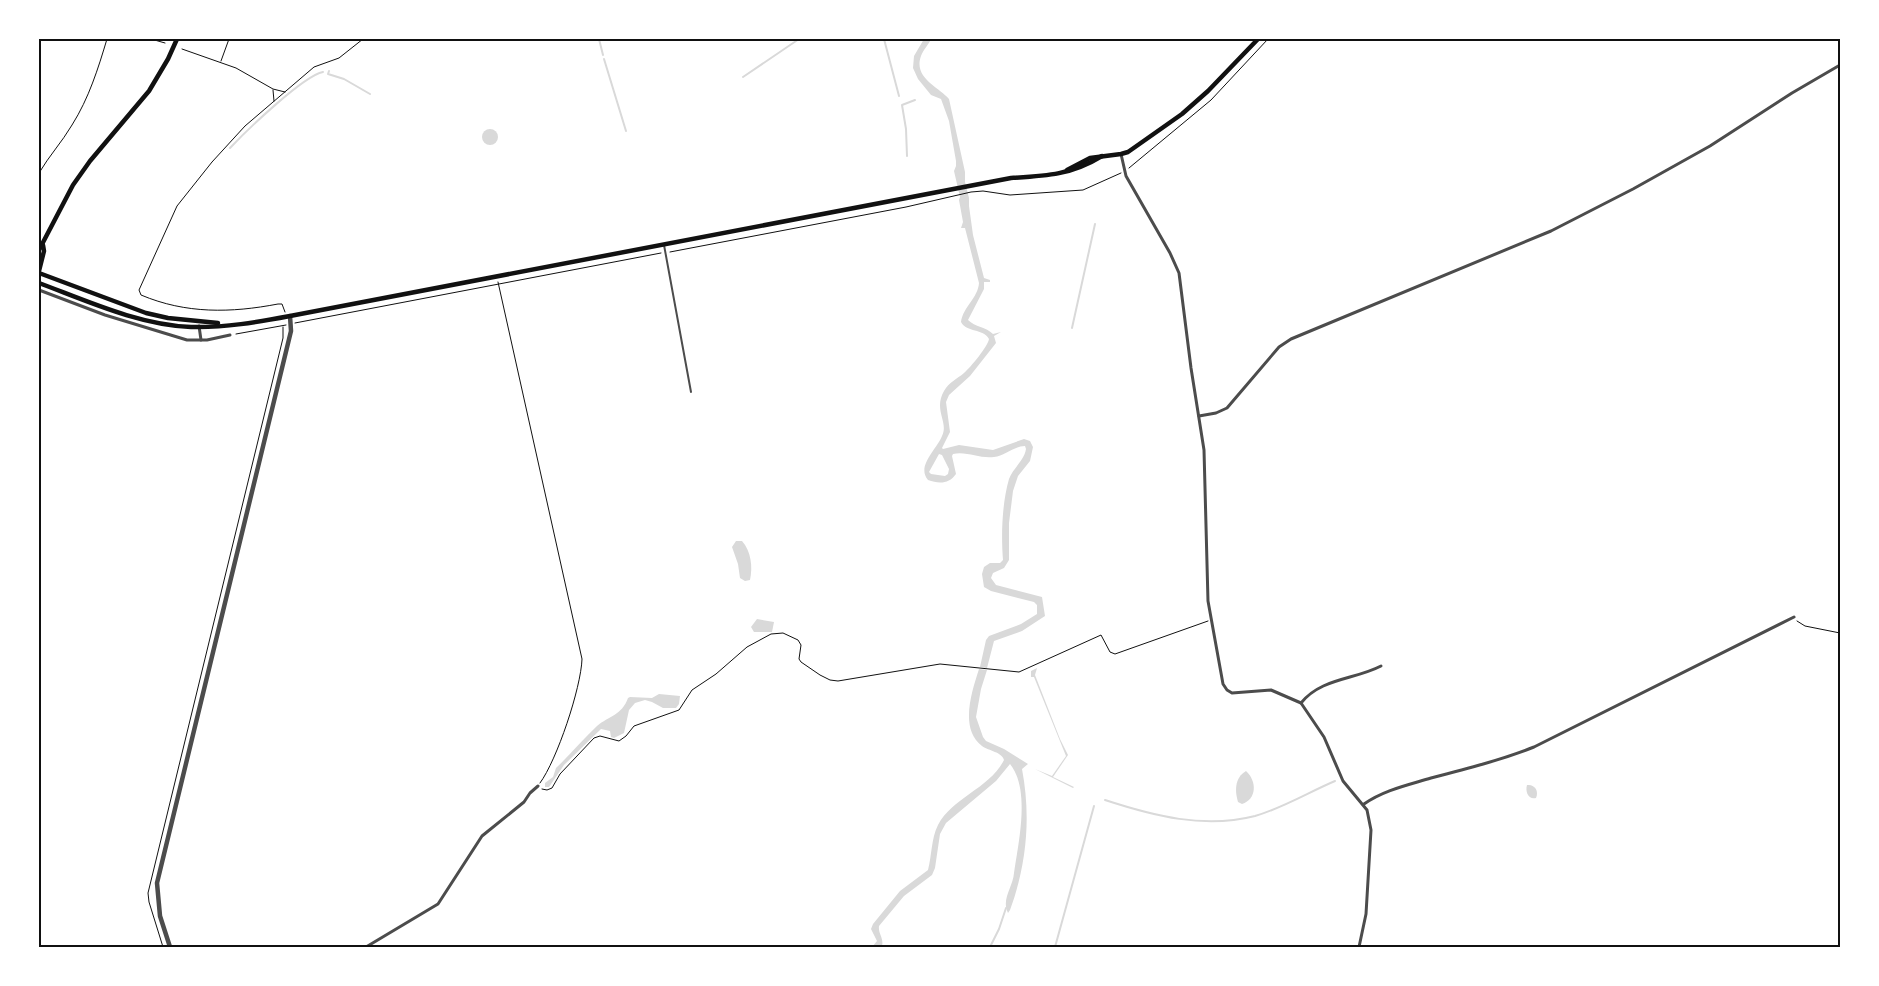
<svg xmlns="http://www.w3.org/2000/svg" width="1879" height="986" viewBox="0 0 1879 986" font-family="'PT Sans Narrow',sans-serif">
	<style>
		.water { fill: #d9d9d9; fill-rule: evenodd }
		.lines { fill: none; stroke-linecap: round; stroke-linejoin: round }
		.stream { stroke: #d9d9d9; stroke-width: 2 }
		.path { stroke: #111; stroke-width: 1 }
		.service { stroke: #4c4c4c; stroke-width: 2 }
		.minor { stroke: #4c4c4c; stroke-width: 3 }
		.tertiary { stroke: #4c4c4c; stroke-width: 4.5 }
		.secondary { stroke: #111; stroke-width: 4.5 }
		.neatline { fill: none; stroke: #111; stroke-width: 2 }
	</style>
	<rect width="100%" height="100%" fill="#fff"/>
	<g class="water">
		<path d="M 924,39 L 931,39 C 929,44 923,50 921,56 C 913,78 939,87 949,99 L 965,172 L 965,182 L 969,198 L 969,206 L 973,235 L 984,278 L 990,280 L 990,282 L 984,282 L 984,289 L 968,320 C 975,327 986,327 993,334 L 1001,332 L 994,336 L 996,343 L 970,376 L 949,395 L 946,402 L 950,432 L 942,448 L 943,449 L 959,445 L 993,450 L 1024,439 L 1030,441 L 1033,447 L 1030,461 L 1018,476 L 1013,491 L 1009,523 L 1009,560 L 1004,568 L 993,573 L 991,578 L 996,585 L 1042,597 L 1045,616 L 1022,631 L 994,641 L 987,668 L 980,667 L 986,640 L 989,636 L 1021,624 L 1037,614 L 1037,605 L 1034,602 L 991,591 L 984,587 L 982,574 L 984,567 L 990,563 L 1000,563 L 1003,560 C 1001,535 1002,503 1009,479 C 1013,468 1024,461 1026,449 L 1025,446 C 1014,446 1005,456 994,457 C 980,459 967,451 953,454 L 952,456 L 956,474 C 949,484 939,484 928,480 C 916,466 937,449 942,436 C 949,422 933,410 944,391 C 949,382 957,379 964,373 C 971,367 988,346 989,339 C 983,328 967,333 961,322 C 963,307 978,298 979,283 L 965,228 L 961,228 L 963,222 L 959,200 L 960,197 L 954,171 L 956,166 L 956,161 L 949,121 L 941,99 L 931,95 L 918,79 L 913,68 L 914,56 ZM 939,454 L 942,455 L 949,469 L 948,474 L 945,476 L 931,474 L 929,472 Z"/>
		<circle cx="490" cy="137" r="8"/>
		<path d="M 736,541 L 742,541 C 751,551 753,567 750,580 L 745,581 L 740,578 L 738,564 L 732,547 Z"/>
		<path d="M 757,619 L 774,622 L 772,632 L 754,632 L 751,627 Z"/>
		<path d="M 1037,668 L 1035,675 L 1060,739 L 1068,755 L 1053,777 L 1074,787 L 1073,788 L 1035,769 L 1052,776 L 1066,756 L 1034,677 L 1031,677 L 1031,671 Z"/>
		<path d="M 979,669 L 987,670 L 981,689 L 976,717 L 983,737 L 986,741 L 1004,749 L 1028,764 L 1022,769 C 1031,816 1027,864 1010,910 L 1008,913 C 1001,899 1013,887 1014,873 C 1018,844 1031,790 1010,764 L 996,781 L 946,823 L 940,834 L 935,868 L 932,875 L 904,896 L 879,926 C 878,934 884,938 882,946 L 872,947 L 877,941 L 871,929 L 873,924 L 900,891 L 928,870 C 932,855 931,839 938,825 C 952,798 990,788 1004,760 C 1002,752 989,751 982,746 C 959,729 972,691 979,669 Z"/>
		<path d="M 659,694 L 680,696 L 679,704 L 676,708 L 663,708 L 652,702 L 645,700 L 635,703 L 629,710 L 624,733 L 614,738 L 611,737 L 610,731 L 601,729 L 564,765 L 549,787 L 545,787 L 545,783 L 553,777 L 556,768 C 570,755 583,739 597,726 C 609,716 622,715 628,698 L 630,697 L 652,698 Z"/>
		<path d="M 1246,771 C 1257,781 1257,799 1242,804 L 1238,802 C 1235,792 1234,778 1246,771 Z"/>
		<path d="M 1527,785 C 1535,784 1539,791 1536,798 C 1528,800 1525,791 1527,785 Z"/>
	</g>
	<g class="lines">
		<g class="stream">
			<path d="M 599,39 L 603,55"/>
			<path d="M 884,39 L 899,96"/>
			<path d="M 604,59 L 626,131"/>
			<path d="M 329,71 L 328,74 L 344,79 L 370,94"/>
			<path d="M 743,77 L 799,39"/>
			<path d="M 230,148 C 246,131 303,76 323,72"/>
			<path d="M 907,156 L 906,129 L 902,105 L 915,100"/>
			<path d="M 1072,328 L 1095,224"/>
			<path d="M 1105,800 C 1154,816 1204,829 1255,816 C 1283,808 1309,792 1335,781"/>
			<path d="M 990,947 L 999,929 L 1006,908"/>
			<path d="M 1055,947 L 1094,806"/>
		</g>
		<g class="path">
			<path d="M 151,39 L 165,43"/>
			<path d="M 182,49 L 236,68 L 273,89 L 285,92"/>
			<path d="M 221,61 L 229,39"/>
			<path d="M 273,90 L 274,101"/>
			<path d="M 1129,168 L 1211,100 L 1268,39"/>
			<path d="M 39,173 C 49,156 62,142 72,125 C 89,98 98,69 107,39"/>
			<path d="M 670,252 L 906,207 L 971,192 L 983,191 L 1010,195 L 1083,190 L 1121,173"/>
			<path d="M 498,282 L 582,659 C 581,688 557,760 540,783"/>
			<path d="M 285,312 L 282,304 L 278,304 C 231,313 186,314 141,295 L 139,290 L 177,206 L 212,162 L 245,126 L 314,67 L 339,58 L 363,39"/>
			<path d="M 295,323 L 661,253"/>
			<path d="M 236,334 L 286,325"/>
			<path d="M 1797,621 L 1805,626 L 1840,633"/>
			<path d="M 542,789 L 547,790 L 552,788 L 560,774 L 594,738 L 600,736 L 619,741 L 626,736 L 634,726 L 679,710 L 692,690 L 716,674 L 747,647 L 771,634 L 783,633 L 798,640 L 801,645 L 799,659 L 801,662 L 820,675 L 830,680 L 838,681 L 940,664 L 1019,672 L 1101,635 L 1110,652 L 1115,654 L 1208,621"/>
			<path d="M 163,947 L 149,902 L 148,893 L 283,338 L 283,327"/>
		</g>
		<path class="service" d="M 664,245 L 691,392"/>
		<g class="minor">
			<path d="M 1121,154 L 1126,176 L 1170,253 L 1179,273 L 1191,368 L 1204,450 L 1208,601 L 1223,684 L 1227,690 L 1232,693 L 1271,690 L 1301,703 L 1324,737 L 1343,781 L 1367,810 L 1371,830 L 1366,914 L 1359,947"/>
			<path d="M 39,290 L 105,315 L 187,340 L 207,340 L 230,335"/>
			<path d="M 199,326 L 201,340"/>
			<path d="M 1199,416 L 1216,413 L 1227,408 L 1279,347 L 1291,339 L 1551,231 L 1633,189 L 1710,146 L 1792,93 L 1840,65"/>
			<path d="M 1301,703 C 1321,678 1354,680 1381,666"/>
			<path d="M 1364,804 C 1384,790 1408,785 1431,778 C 1466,769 1501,760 1534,747 L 1794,617"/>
			<path d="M 366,947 L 438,904 L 482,836 L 524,802 L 530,793 L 538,786"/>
		</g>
		<path class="tertiary" d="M 170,947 L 160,916 L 157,883 L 291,331 L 290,316"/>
		<g class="secondary">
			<path d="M 1067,170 L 1090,158 L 1121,154 L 1128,152 L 1182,114 L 1208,91 L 1258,39"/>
			<path d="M 39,250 L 73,185 L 90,161 L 149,91 L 168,59 L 177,39"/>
			<path d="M 39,271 L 44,251 L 43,245"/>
			<path d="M 39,273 L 146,313 L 168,318 L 218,323"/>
			<path d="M 39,283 C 87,301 139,325 191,327 C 224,328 258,322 290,316 L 1011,178 C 1046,176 1071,175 1102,156"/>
		</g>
	</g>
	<rect width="1879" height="986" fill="none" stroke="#ffffff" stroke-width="80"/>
	<rect x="40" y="40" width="1799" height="906" class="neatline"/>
</svg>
